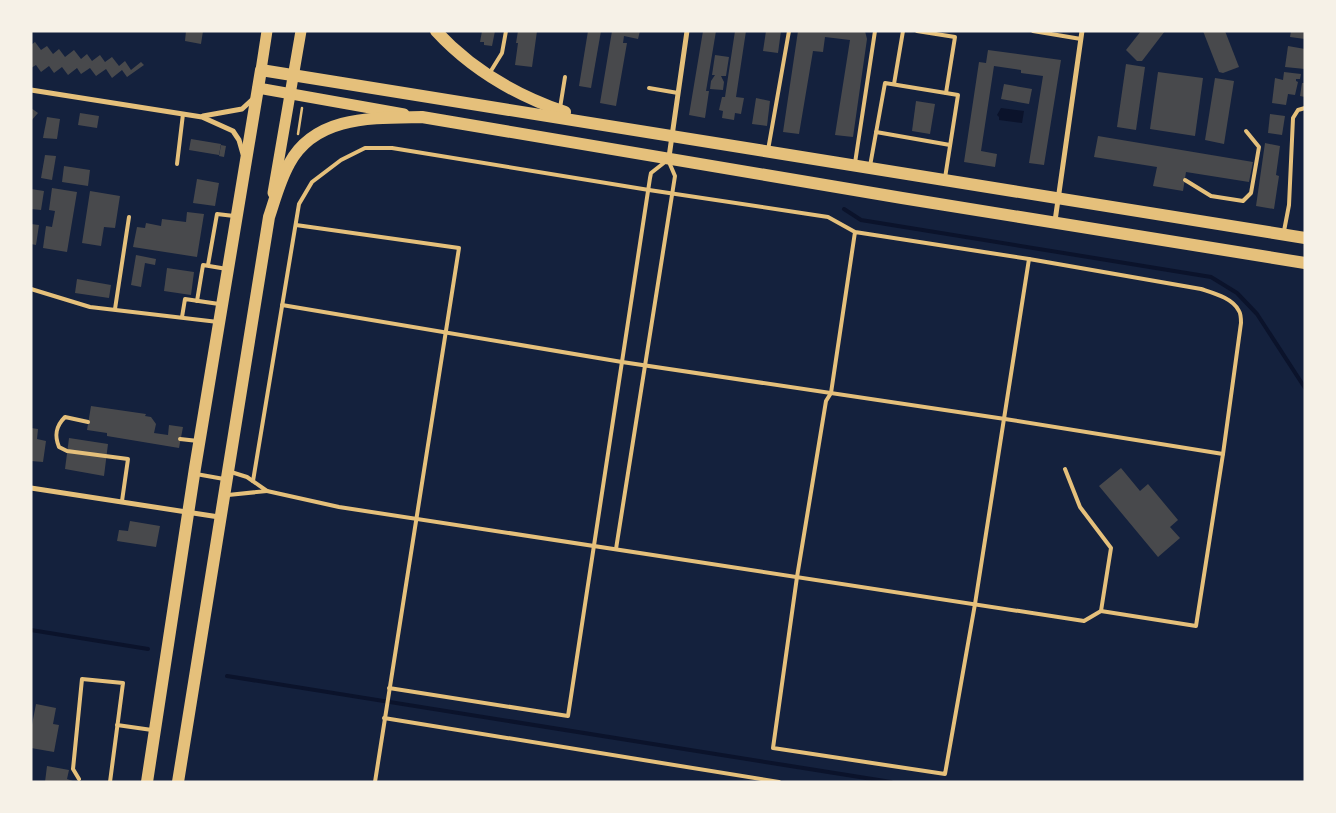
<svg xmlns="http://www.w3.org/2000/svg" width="1336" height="813" viewBox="0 0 1336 813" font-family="'Sofia Sans Condensed',sans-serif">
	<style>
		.water { fill: #0b132b }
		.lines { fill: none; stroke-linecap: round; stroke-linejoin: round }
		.stream { stroke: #0b132b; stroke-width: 4 }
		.building { fill: #48494c }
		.path { stroke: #e5c07b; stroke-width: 2.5 }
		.service { stroke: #e5c07b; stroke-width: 4 }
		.minor { stroke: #e5c07b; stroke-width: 5 }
		.primary { stroke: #e5c07b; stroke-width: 11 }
		.trunk { stroke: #e5c07b; stroke-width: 12 }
	</style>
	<rect width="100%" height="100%" fill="#14213d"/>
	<path class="water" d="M 1001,108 L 1024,111 L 1022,123 L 999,120 L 999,117 L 997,115 Z"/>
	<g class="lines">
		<g class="stream">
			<path d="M 844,209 L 861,220 L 1211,277 L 1237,293 L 1257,314 L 1305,388"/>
			<path d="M 31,630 L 148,649"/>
			<path d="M 227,676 L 891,782"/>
		</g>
	</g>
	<g class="building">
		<path d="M 186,31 L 203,31 L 201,44 L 185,41 Z"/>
		<path d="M 482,31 L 495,31 L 492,46 L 484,45 L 484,42 L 480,42 Z"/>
		<path d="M 518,31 L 537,31 L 532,67 L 515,65 L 518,43 L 516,43 Z"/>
		<path d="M 588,31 L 601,31 L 591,88 L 579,86 Z"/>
		<path d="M 612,31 L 640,31 L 638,39 L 624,36 L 623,43 L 627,43 L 616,106 L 600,103 Z"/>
		<path d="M 703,31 L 716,31 L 706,91 L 709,91 L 705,118 L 689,115 Z"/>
		<path d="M 735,31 L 746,31 L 736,97 L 744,98 L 741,114 L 735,113 L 734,120 L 722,118 L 723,111 L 719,110 L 722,97 L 725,97 Z"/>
		<path d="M 766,31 L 781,31 L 778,53 L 763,51 Z"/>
		<path d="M 798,31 L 865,31 L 867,39 L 853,137 L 835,135 L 850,40 L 825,37 L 823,52 L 813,51 L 799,134 L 783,132 Z"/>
		<path d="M 1141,31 L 1165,31 L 1142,61 L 1137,61 L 1126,50 Z"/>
		<path d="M 1203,31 L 1225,31 L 1239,67 L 1223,73 L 1219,72 Z"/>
		<path d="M 1291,31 L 1305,31 L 1305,39 L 1290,37 Z"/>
		<path d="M 35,42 L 41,50 L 47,46 L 53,54 L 59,49 L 65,57 L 74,50 L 81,59 L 87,54 L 92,61 L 100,55 L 105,62 L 112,57 L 119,66 L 125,61 L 131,70 L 141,62 L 144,65 L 127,77 L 122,70 L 112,78 L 106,69 L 96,76 L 90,68 L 81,74 L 77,68 L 68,75 L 62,67 L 54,73 L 49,66 L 41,72 L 36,65 L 31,68 L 31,45 Z"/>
		<path d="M 1288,46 L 1305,49 L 1305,69 L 1285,67 Z"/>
		<path d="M 988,50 L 1061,60 L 1044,165 L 1029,163 L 1043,76 L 1021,73 L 1021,70 L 994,66 L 981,151 L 997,154 L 995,167 L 964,162 L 979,62 L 986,63 Z"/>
		<path d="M 715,55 L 729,57 L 726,76 L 721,76 L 724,82 L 723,90 L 710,89 L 711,81 L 715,75 L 712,75 Z"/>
		<path d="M 1126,64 L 1145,67 L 1136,130 L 1117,127 Z"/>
		<path d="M 1158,72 L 1203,78 L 1195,136 L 1150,129 Z"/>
		<path d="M 1284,72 L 1301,74 L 1300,79 L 1296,79 L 1296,81 L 1298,82 L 1295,95 L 1288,94 L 1286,105 L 1272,103 L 1275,78 L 1283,80 Z"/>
		<path d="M 1215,78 L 1234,81 L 1224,144 L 1205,140 Z"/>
		<path d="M 1302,83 L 1305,83 L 1305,97 L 1300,96 Z"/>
		<path d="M 1004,84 L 1032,89 L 1029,104 L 1001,99 Z"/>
		<path d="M 756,98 L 770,101 L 767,126 L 752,124 Z"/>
		<path d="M 916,101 L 935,104 L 930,134 L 912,131 Z"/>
		<path d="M 31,108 L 38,113 L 31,121 Z"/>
		<path d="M 80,113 L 99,116 L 97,128 L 78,125 Z"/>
		<path d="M 1270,114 L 1285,116 L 1282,135 L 1268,133 Z"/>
		<path d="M 47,117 L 60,119 L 57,139 L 43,138 Z"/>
		<path d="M 1098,136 L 1253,162 L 1249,182 L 1186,172 L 1183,191 L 1153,186 L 1157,167 L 1094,157 Z"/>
		<path d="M 191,139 L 221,144 L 219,155 L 189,150 Z"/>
		<path d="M 1265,143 L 1280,146 L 1276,175 L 1279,176 L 1274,209 L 1256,206 Z"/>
		<path d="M 221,145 L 226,146 L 224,157 L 219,156 Z"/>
		<path d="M 45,155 L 56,156 L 52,180 L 41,178 Z"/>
		<path d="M 64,166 L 90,170 L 88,186 L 62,182 Z"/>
		<path d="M 197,179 L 219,183 L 215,206 L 193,203 Z"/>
		<path d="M 52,188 L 77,192 L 67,252 L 43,248 L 46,226 L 52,227 L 55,211 L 49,210 Z"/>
		<path d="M 31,189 L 44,191 L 41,210 L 31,209 Z"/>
		<path d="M 90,191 L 120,196 L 115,228 L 104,227 L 101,246 L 82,243 Z"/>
		<path d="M 187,212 L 204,214 L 197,257 L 133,247 L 137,227 L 145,228 L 146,223 L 161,226 L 162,219 L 186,222 Z"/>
		<path d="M 31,224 L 39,225 L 36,245 L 31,244 Z"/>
		<path d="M 136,255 L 156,259 L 155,265 L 145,263 L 141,287 L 131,285 Z"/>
		<path d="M 167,268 L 194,272 L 191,295 L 164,291 Z"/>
		<path d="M 77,279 L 111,285 L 109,298 L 75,293 Z"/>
		<path d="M 91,406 L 146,414 L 145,416 L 151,417 L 156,424 L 154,433 L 168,435 L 169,425 L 183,427 L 179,448 L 107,436 L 107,433 L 87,430 Z"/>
		<path d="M 31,428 L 38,429 L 37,439 L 46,441 L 43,462 L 31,461 Z"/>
		<path d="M 69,438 L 108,444 L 104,476 L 65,469 Z"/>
		<path d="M 1121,468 L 1140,491 L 1148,484 L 1178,520 L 1170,527 L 1180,538 L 1158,557 L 1099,486 Z"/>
		<path d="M 130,521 L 160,526 L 156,547 L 117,541 L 119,530 L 128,531 Z"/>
		<path d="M 36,704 L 56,708 L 53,724 L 59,725 L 54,752 L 31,748 L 31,730 Z"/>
		<path d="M 47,766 L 69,770 L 67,779 L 76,782 L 45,782 Z"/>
	</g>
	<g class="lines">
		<path class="path" d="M 298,134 L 302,108"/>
		<g class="service">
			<path d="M 917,31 L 955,37 L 946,93"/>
			<path d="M 1033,31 L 1081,39"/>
			<path d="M 489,74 L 502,53 L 506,31"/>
			<path d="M 894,84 L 903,31"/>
			<path d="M 649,88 L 678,93"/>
			<path d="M 560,108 L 565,77"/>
			<path d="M 876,132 L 950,145"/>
			<path d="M 768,150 L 789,31"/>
			<path d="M 855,163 L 875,31"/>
			<path d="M 177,164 L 183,114"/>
			<path d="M 870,166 L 885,83 L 958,95 L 945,178"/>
			<path d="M 1185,180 L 1211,196 L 1243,201 L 1251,193 L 1259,147 L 1246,131"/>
			<path d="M 296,225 L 459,248 L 375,782"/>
			<path d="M 1284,231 L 1289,205 L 1293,118 L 1298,110 L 1305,108"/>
			<path d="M 1029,259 L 1201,289 C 1213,293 1233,298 1239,311 C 1241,314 1241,320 1241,323 L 1223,454"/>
			<path d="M 208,265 L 217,214 L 234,216"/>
			<path d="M 31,289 L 90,307 L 218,322"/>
			<path d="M 197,301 L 203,265 L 227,269"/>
			<path d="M 282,305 L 622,362 L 1005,419 L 1223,454 L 1196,626 L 1101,611"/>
			<path d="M 115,309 L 129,217"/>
			<path d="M 182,317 L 185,299 L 219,304"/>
			<path d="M 88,422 L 65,417 C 56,426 54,435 59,447 L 67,451 L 128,459 L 122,501"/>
			<path d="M 180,439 L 198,441"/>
			<path d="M 196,474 L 224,479"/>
			<path d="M 253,481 L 299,204 L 312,182 L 341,160 L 365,148 L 392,148 L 649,190 L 828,217 L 855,232 L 1029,259 L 975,604 L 945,774 L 773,748 L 797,577 L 826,401 L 831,393 L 855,232"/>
			<path d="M 267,491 L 339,507 L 1084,621 L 1101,611 L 1111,548 L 1080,507 L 1065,469"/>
			<path d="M 228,495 L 267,491 L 247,477 L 231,472"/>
			<path d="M 616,549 L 675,176 L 669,162"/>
			<path d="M 389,688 L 568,716 L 650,178 L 651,173 L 665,162"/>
			<path d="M 384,718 L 779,782"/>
			<path d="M 117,725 L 152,730"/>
			<path d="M 79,779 L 73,769 L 82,679 L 123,683 L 110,782"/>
		</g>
		<g class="minor">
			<path d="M 31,90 L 202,117 L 233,131 L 239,140 L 243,154"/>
			<path d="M 203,116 L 242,109 L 254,98"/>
			<path d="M 669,157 L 687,31"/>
			<path d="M 1055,221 L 1082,31"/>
			<path d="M 31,488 L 219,517"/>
		</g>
		<g class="primary">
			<path d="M 261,70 L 267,31"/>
			<path d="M 258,88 L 404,114"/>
			<path d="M 273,193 L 301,31"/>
		</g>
		<g class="trunk">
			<path d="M 436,31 C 472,70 515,95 565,112"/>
			<path d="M 147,782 L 195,468 L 261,70 L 1305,238"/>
			<path d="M 178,782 L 269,217 C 275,199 280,180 289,164 C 315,115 374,118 422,117 L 902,198 L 1305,263"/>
		</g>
	</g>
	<rect width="1336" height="813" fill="none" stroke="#f6f1e7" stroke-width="65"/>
</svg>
